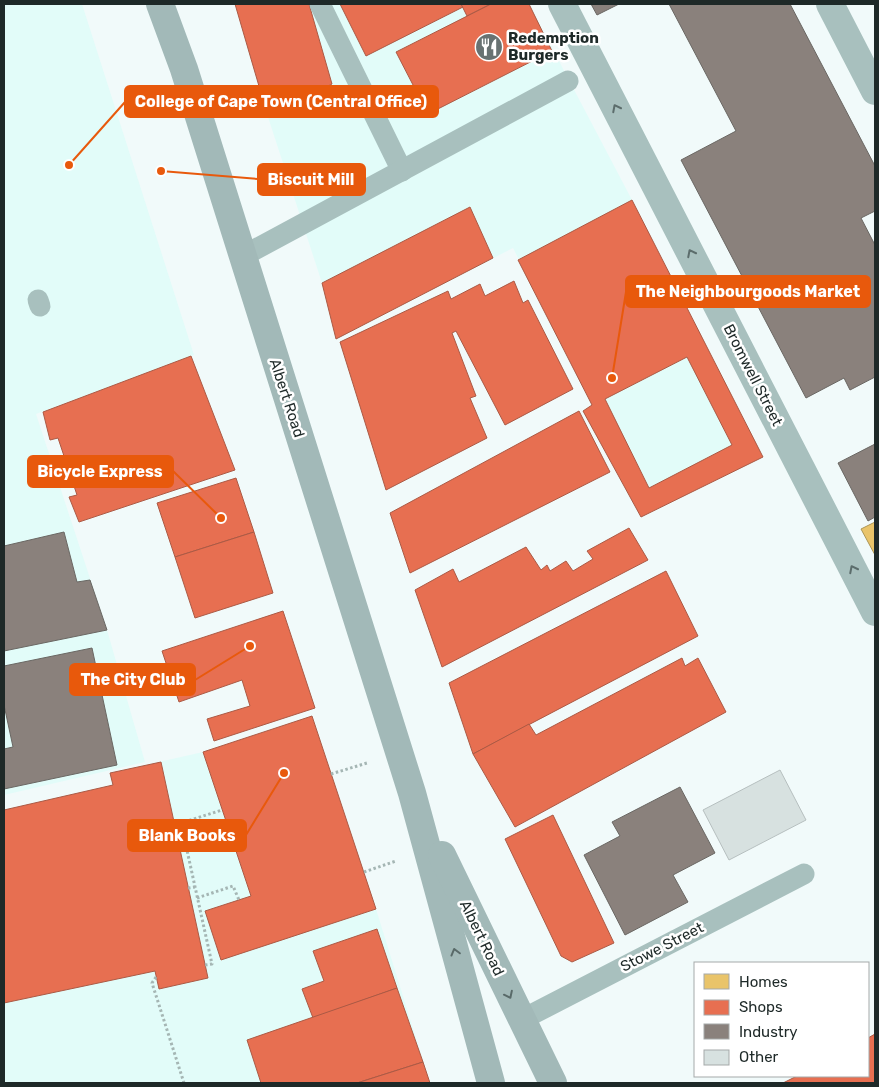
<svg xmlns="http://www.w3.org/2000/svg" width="879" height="1087" viewBox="0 0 879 1087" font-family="Rubik,sans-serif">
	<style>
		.built { fill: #e2fcf9 }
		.homes { fill: #e9c46a; stroke: #ac9656 }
		.shops { fill: #e76f51; stroke: #ab5a45; fill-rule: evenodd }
		.industry { fill: #8a817c; stroke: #6a6763 }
		.building { fill: #d7e1e0; stroke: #b6bfbf }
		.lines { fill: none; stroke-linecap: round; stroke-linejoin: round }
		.path { stroke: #a5b6b4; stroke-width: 3; stroke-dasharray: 2.5 2.5; stroke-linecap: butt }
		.lane { stroke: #a8c0be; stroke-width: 21 }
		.street { stroke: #a8c0be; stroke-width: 28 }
		.primary { stroke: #a2b9b8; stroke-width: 28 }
		.oneway { stroke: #5c6d6c }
		.oneway2 { stroke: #596a69 }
		.labels { text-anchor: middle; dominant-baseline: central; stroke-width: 5; stroke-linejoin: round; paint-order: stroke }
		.poi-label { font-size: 15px; font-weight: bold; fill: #1e2928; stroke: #fff; text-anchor: start }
		.street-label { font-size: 15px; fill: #1e2928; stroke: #fff }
		.leader { fill: none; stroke: #e8590c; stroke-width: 2 }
		.callout-dot { fill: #e8590c; stroke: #fff; stroke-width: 2 }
		.callout { fill: #e8590c; stroke: #e8590c; stroke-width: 2 }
		.callout-label { font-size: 16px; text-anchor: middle; font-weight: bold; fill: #fff }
	</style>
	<rect width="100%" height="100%" fill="#f1fafa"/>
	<g class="built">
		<path d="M 4,4 L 82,4 L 194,355 L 36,414 L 107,630 L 145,762 L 4,795 Z"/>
		<path d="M 235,4 L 529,4 L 632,200 L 763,457 L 641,517 L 583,411 L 592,405 L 513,248 L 336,339 L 322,283 L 268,117 Z"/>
		<path d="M 312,716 L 376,909 L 430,1083 L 4,1083 L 4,810 L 113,785 L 110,773 L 203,752 Z"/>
	</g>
	<path class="homes" d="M 875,522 L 875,555 L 861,529 Z"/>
	<g class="shops">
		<path d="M 235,4 L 309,4 L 332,84 L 268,117 Z"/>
		<path d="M 340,4 L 461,4 L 463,7 L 366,56 Z"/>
		<path d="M 461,4 L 491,4 L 467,16 Z"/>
		<path d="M 491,4 L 529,4 L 552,51 L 428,114 L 396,52 Z"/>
		<path d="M 632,200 L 763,457 L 641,517 L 583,411 L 592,405 L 518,260 ZM 687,357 L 732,445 L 649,488 L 605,399 Z"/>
		<path d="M 470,207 L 493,258 L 336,339 L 322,283 Z"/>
		<path d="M 514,281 L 523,303 L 528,300 L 573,389 L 505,425 L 456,331 L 452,333 L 476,396 L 470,398 L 487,438 L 386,490 L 340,342 L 448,291 L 451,299 L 480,284 L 485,296 Z"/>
		<path d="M 191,356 L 235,470 L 79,522 L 69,497 L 77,495 L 58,438 L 50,440 L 43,412 Z"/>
		<path d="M 579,411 L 610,472 L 410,573 L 390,513 Z"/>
		<path d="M 236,478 L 254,532 L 175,557 L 157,503 Z"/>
		<path d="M 629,528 L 648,560 L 442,667 L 415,590 L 453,569 L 459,582 L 526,547 L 541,570 L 547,565 L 550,571 L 566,561 L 573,571 L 593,559 L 587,551 Z"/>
		<path d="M 254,532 L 273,593 L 195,618 L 175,557 Z"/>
		<path d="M 666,571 L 698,636 L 473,754 L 449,683 Z"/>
		<path d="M 283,611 L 315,708 L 214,741 L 207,719 L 250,706 L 242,680 L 179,702 L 162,651 Z"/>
		<path d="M 682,658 L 685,666 L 698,658 L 726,712 L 515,827 L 473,754 L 529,724 L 536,735 Z"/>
		<path d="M 312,716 L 376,909 L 221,960 L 205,911 L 251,896 L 203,752 Z"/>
		<path d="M 161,762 L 208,978 L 159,989 L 155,971 L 4,1003 L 4,810 L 113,785 L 110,773 Z"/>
		<path d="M 553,815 L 614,943 L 572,962 L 561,956 L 505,839 Z"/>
		<path d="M 377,929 L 397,988 L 313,1018 L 302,989 L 324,981 L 313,951 Z"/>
		<path d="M 397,988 L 423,1062 L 357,1083 L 261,1083 L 247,1040 Z"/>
		<path d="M 875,1034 L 875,1083 L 783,1083 L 797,1076 L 868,1076 L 868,1038 Z"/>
		<path d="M 423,1062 L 430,1083 L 357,1083 Z"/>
	</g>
	<g class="industry">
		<path d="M 591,4 L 619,4 L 597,15 Z"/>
		<path d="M 669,4 L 790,4 L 875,166 L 875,211 L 861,218 L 875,245 L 875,377 L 850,390 L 844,378 L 806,398 L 681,160 L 736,131 Z"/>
		<path d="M 875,444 L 875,517 L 868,521 L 838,463 Z"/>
		<path d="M 64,532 L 77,582 L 90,580 L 107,630 L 4,651 L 4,546 Z"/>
		<path d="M 92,648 L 117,765 L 4,789 L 4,749 L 13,747 L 4,705 L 4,666 Z"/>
		<path d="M 680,787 L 715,853 L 673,875 L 688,902 L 625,935 L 584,855 L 620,836 L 612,822 Z"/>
	</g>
	<path class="building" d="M 780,770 L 806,820 L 729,860 L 703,810 Z"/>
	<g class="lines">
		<g class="path">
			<path d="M 331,774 L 367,763"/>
			<path d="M 364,872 L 396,861"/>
			<path d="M 188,888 L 195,887"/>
			<path d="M 197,898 L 233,886 L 239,900"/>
			<path d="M 205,965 L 212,964 L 181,823 L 222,810"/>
			<path d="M 156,977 L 152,983 L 184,1083"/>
		</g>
		<g class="lane">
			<path d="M 320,4 L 402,171"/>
			<path d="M 243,256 L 568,81"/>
			<path d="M 38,300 L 40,306"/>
			<path d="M 521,1020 L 804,874"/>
		</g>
		<g class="street">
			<path d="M 562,4 L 875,612"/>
			<path d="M 830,4 L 875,91"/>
		</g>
		<g class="primary">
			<path d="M 160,4 L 184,69 L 412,793 L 491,1083"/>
			<path d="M 442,855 L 553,1083"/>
		</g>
	</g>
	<defs><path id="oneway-chevron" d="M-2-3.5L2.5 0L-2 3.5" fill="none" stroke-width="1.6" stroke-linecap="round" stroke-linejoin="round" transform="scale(1.25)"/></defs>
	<g class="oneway">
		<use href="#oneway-chevron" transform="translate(616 108) rotate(-117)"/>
		<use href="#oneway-chevron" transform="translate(691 253) rotate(-117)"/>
		<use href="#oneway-chevron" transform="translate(853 569) rotate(-117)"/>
	</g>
	<g class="oneway2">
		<use href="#oneway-chevron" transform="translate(455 952) rotate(-105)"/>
		<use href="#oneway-chevron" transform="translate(509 995) rotate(64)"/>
	</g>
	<defs>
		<g id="restaurant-disc" transform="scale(1.4375)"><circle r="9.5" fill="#687272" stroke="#fff"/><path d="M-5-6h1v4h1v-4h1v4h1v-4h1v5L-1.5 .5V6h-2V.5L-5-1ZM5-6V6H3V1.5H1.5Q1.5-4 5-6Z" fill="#fff"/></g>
	</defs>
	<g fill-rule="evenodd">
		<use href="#restaurant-disc" x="489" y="47"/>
	</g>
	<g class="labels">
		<g class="poi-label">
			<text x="508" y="38">Redemption<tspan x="508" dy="17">Burgers</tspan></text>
		</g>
		<g class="street-label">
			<text transform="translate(753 375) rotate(63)">Bromwell Street</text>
			<text transform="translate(287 398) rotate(72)">Albert Road</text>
			<text transform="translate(482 938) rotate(64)">Albert Road</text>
			<text transform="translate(662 947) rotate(-27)">Stowe Street</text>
		</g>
	</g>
	<path class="leader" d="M69 165L125 102M161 171L258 179M612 378L626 292M221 518L173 471M250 646L195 680M284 773L246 835"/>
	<g class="callout-dot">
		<circle cx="69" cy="165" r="5"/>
		<circle cx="161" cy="171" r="5"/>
		<circle cx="612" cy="378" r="5"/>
		<circle cx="221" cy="518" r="5"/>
		<circle cx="250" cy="646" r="5"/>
		<circle cx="284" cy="773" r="5"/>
	</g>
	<g class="callout">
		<rect x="125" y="86" width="313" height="31" rx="5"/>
		<rect x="258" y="164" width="107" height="31" rx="5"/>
		<rect x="626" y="276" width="244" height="31" rx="5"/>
		<rect x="28" y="456" width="145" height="31" rx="5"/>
		<rect x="70" y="664" width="125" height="31" rx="5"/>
		<rect x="128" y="820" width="118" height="31" rx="5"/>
	</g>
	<g class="callout-label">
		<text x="281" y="107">College of Cape Town (Central Office)</text>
		<text x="311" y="185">Biscuit Mill</text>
		<text x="748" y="297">The Neighbourgoods Market</text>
		<text x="100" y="477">Bicycle Express</text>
		<text x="133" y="685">The City Club</text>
		<text x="187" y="841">Blank Books</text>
	</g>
	<rect width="879" height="1087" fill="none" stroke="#1e2928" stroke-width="10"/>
	<rect x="694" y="962" width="175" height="115" fill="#ffffff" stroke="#a5a9a9"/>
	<rect x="704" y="974" width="25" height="15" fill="#e9c46a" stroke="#a5a9a9"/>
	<text x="739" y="987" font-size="15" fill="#1e2928">Homes</text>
	<rect x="704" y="1000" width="25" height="15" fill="#e76f51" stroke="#a5a9a9"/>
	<text x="739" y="1012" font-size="15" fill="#1e2928">Shops</text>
	<rect x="704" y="1024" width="25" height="15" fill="#8a817c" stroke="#a5a9a9"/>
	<text x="739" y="1037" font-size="15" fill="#1e2928">Industry</text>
	<rect x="704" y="1050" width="25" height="15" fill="#d7e1e0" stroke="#a5a9a9"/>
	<text x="739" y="1062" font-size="15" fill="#1e2928">Other</text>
</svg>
